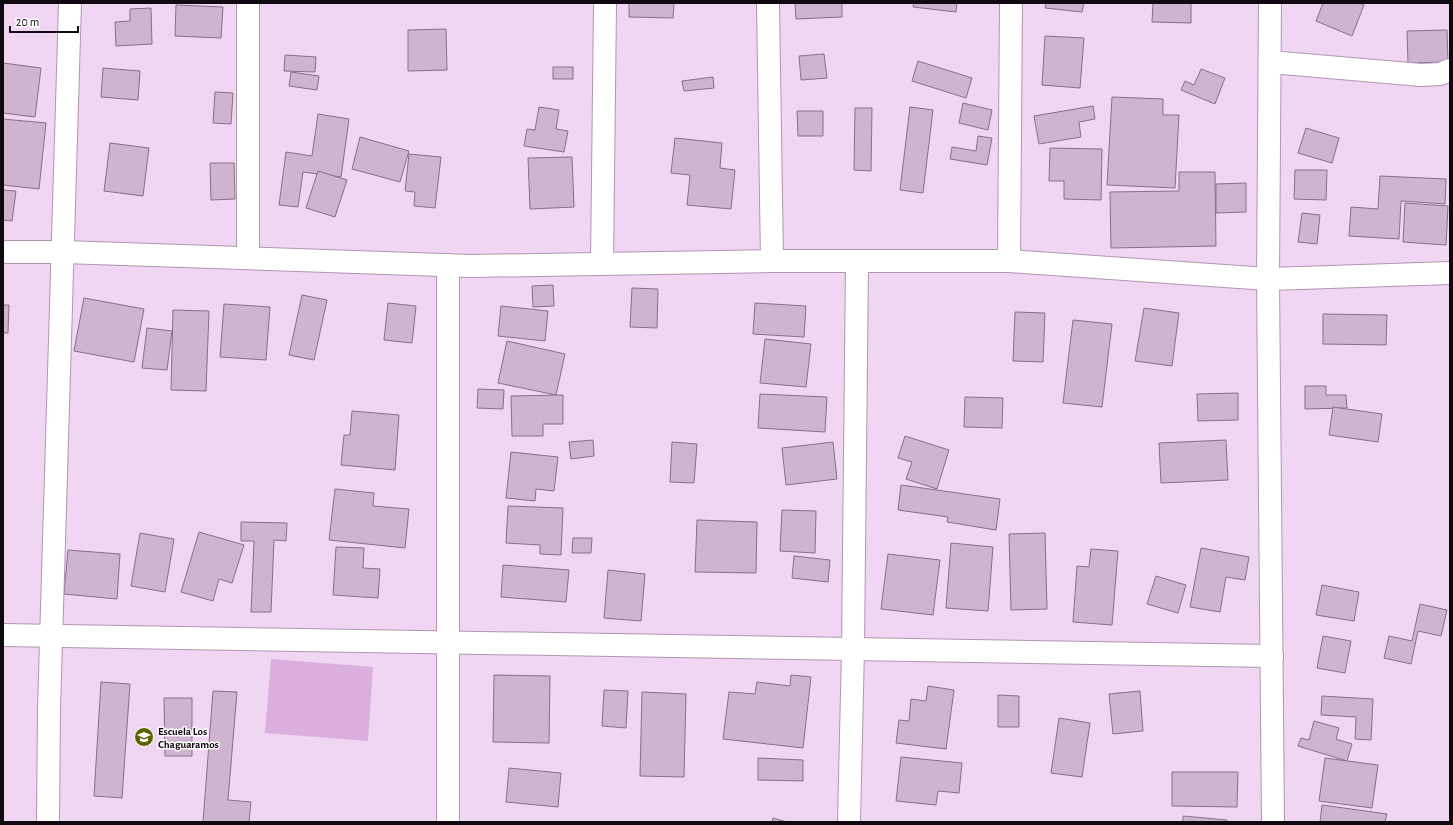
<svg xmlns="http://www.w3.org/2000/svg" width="1453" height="825" viewBox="0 0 1453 825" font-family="'Alegreya Sans',sans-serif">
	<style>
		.green { fill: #dbafde }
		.building { fill: #cfb4d0; stroke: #876f88 }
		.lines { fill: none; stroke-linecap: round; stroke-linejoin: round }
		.street-casing { stroke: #af96b1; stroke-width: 24 }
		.street { stroke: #fff; stroke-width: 22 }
		.labels { text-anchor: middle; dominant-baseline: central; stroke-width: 3; stroke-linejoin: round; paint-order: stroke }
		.poi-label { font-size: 11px; font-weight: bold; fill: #110912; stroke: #fff; text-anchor: start }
	</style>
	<rect width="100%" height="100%" fill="#f1d6f3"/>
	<path class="green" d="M 271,659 L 373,667 L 368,741 L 265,733 Z"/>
	<g class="building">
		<path d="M 629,3 L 674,3 L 673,18 L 629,17 Z"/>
		<path d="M 795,3 L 842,3 L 842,17 L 796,19 Z"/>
		<path d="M 914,3 L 957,3 L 956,12 L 913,7 Z"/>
		<path d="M 1046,3 L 1084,3 L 1082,12 L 1045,8 Z"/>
		<path d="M 1153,3 L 1191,3 L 1191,23 L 1152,22 Z"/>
		<path d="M 1323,3 L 1359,3 L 1364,5 L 1352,36 L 1316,21 Z"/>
		<path d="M 176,5 L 223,7 L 221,38 L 175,36 Z"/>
		<path d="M 151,8 L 152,44 L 116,46 L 115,22 L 130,21 L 130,9 Z"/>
		<path d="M 446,29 L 447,70 L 408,71 L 408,30 Z"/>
		<path d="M 1447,30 L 1448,62 L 1408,63 L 1407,31 Z"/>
		<path d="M 1045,36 L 1084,38 L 1080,88 L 1042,85 Z"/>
		<path d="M 824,54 L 827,78 L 801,80 L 799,56 Z"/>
		<path d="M 285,55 L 316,57 L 315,72 L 284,71 Z"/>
		<path d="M 918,61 L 972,78 L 966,98 L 912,81 Z"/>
		<path d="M 3,63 L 41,68 L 35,117 L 3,113 Z"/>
		<rect x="553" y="67" width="20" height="12"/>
		<path d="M 103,68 L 140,71 L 138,100 L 101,97 Z"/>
		<path d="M 1201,69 L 1225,78 L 1215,104 L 1181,90 L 1185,81 L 1194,85 Z"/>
		<path d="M 291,72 L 319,76 L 317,90 L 289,86 Z"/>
		<path d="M 713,77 L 714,88 L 684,91 L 682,81 Z"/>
		<path d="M 215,92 L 233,93 L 231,124 L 213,123 Z"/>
		<path d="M 1112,97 L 1163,99 L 1163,115 L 1179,115 L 1175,188 L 1107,185 Z"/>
		<path d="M 963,103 L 992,110 L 988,130 L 959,123 Z"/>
		<path d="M 1093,106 L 1095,119 L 1079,122 L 1081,137 L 1039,144 L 1034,116 Z"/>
		<path d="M 539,107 L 559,110 L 556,129 L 568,131 L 564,152 L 524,146 L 527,129 L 535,130 Z"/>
		<path d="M 910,107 L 933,110 L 923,193 L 900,190 Z"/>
		<path d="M 855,108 L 872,108 L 871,171 L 854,170 Z"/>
		<path d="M 797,111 L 823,111 L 823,136 L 798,136 Z"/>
		<path d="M 318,114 L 349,119 L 341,177 L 303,172 L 298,207 L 279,205 L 286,152 L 312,156 Z"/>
		<path d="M 3,119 L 46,123 L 39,189 L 3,185 Z"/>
		<path d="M 1306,128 L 1339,138 L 1332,163 L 1298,153 Z"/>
		<path d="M 978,136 L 992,138 L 987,165 L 950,159 L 952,147 L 976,151 Z"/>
		<path d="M 360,137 L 409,151 L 400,182 L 352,169 Z"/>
		<path d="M 675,138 L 722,143 L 720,168 L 735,170 L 731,209 L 687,205 L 690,175 L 671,173 Z"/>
		<path d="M 110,143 L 149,148 L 143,196 L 104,191 Z"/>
		<path d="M 1050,148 L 1102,149 L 1101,200 L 1064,199 L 1064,181 L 1049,181 Z"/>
		<path d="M 409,154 L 441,157 L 435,208 L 414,206 L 415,192 L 405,191 Z"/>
		<path d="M 572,157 L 574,207 L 530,209 L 528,158 Z"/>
		<path d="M 210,163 L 234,163 L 235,199 L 211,200 Z"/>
		<path d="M 1295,170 L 1327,170 L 1326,200 L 1294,199 Z"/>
		<path d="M 318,171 L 347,180 L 335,217 L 306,208 Z"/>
		<path d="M 1179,172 L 1215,172 L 1216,246 L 1111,248 L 1110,192 L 1179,191 Z"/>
		<path d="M 1380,176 L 1446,179 L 1445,204 L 1401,201 L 1399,239 L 1349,236 L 1351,207 L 1378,209 Z"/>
		<path d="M 1246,183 L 1246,212 L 1216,213 L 1216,184 Z"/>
		<path d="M 3,190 L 16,191 L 12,221 L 3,220 Z"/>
		<path d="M 1405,203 L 1448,206 L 1446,245 L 1403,242 Z"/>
		<path d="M 1302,213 L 1320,215 L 1317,244 L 1298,242 Z"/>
		<path d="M 553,285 L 554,306 L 533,307 L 532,286 Z"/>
		<path d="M 632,288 L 658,289 L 657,328 L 630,327 Z"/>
		<path d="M 302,295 L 327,300 L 314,360 L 289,355 Z"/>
		<path d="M 84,298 L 144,309 L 134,362 L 74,351 Z"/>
		<path d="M 388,303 L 416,306 L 412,343 L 384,340 Z"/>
		<path d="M 755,303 L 806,306 L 804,337 L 753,334 Z"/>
		<path d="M 224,304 L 270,307 L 266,360 L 220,357 Z"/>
		<path d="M 3,305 L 9,305 L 8,333 L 3,333 Z"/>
		<path d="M 501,306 L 548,311 L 545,341 L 498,336 Z"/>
		<path d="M 1144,308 L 1179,313 L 1172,366 L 1135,361 Z"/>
		<path d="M 173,310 L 209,311 L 206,391 L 171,390 Z"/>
		<path d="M 1015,312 L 1045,313 L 1043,362 L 1013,361 Z"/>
		<path d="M 1323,314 L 1387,315 L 1386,345 L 1323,344 Z"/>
		<path d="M 1073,320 L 1112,324 L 1102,407 L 1063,403 Z"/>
		<path d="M 147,328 L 172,331 L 167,370 L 142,368 Z"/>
		<path d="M 765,339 L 811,344 L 806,387 L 760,383 Z"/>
		<path d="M 507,341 L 565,354 L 556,395 L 498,383 Z"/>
		<path d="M 1305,386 L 1326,386 L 1326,395 L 1346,395 L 1347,408 L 1305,409 Z"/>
		<path d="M 478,389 L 504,390 L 503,409 L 477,408 Z"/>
		<path d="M 1238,393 L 1238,420 L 1198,421 L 1197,394 Z"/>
		<path d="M 760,394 L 827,397 L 825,432 L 758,428 Z"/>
		<path d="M 563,395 L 563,424 L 543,424 L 543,436 L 512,436 L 511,396 Z"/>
		<path d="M 965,397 L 1003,398 L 1002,428 L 964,427 Z"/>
		<path d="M 1333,407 L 1382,414 L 1378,442 L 1329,435 Z"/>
		<path d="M 352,411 L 399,415 L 395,470 L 341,465 L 344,435 L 350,435 Z"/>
		<path d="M 905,436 L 949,450 L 937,489 L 906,479 L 912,462 L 898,458 Z"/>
		<path d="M 593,440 L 594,456 L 571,459 L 569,442 Z"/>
		<path d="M 1226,440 L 1228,480 L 1161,483 L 1159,443 Z"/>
		<path d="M 672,442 L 697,444 L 694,483 L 670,482 Z"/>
		<path d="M 833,442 L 837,479 L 786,485 L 782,448 Z"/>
		<path d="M 511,452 L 558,457 L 554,491 L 536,489 L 535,501 L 506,498 Z"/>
		<path d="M 901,485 L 1000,499 L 996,530 L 947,522 L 948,517 L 898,510 Z"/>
		<path d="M 335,489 L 374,493 L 373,506 L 409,509 L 405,548 L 329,540 Z"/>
		<path d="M 508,506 L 563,508 L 561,555 L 540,554 L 540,545 L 506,543 Z"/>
		<path d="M 782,510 L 816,511 L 815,553 L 780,551 Z"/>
		<path d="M 697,520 L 757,522 L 756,573 L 695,572 Z"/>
		<path d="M 241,522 L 287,523 L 286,541 L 274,540 L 271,612 L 251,612 L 254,541 L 241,541 Z"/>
		<path d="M 199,532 L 244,545 L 232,583 L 219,579 L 213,601 L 181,592 Z"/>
		<path d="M 140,533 L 174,539 L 165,592 L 131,586 Z"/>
		<path d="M 1045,533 L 1047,609 L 1011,610 L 1009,534 Z"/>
		<path d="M 573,538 L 592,538 L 591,553 L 572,553 Z"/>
		<path d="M 951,543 L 993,547 L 988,611 L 946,608 Z"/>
		<path d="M 336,547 L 364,548 L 363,568 L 380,569 L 378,598 L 333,595 Z"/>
		<path d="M 1201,548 L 1249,557 L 1245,580 L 1226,577 L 1220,612 L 1190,607 Z"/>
		<path d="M 1091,549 L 1118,551 L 1112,625 L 1073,622 L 1077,566 L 1089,567 Z"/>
		<path d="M 68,550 L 120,554 L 117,599 L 64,594 Z"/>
		<path d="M 888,554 L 940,560 L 933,615 L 881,609 Z"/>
		<path d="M 794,556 L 830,560 L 828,582 L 792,578 Z"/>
		<path d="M 503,565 L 569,570 L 566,602 L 501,597 Z"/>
		<path d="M 608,570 L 645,574 L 641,621 L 604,618 Z"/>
		<path d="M 1156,576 L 1186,585 L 1178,613 L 1147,604 Z"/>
		<path d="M 1322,585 L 1359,592 L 1354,621 L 1316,615 Z"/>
		<path d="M 1420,604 L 1447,610 L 1441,636 L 1418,631 L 1411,664 L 1384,658 L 1389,636 L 1412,641 Z"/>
		<path d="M 1323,636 L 1351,641 L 1345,673 L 1317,668 Z"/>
		<path d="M 494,675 L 550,676 L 549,743 L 493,742 Z"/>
		<path d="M 791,675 L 811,677 L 803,748 L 723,739 L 729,692 L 755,694 L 757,682 L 790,686 Z"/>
		<path d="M 101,682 L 130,684 L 122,798 L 94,796 Z"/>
		<path d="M 928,686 L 954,690 L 946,749 L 896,743 L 899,720 L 909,721 L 911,699 L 926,701 Z"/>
		<path d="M 604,690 L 628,691 L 626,728 L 602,726 Z"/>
		<path d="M 213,691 L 237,692 L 228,800 L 251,802 L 249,822 L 203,822 Z"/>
		<path d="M 1140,691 L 1143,731 L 1113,734 L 1109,694 Z"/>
		<path d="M 642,692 L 686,694 L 684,777 L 640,776 Z"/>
		<path d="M 998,695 L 1019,696 L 1019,727 L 998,727 Z"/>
		<path d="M 1322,696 L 1373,699 L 1371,740 L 1355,739 L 1356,717 L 1321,715 Z"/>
		<path d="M 164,698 L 192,698 L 192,756 L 165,756 Z"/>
		<path d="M 1059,718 L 1090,723 L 1082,777 L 1051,773 Z"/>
		<path d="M 1314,721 L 1339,728 L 1336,739 L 1352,744 L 1347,761 L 1298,746 L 1301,738 L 1309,740 Z"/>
		<path d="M 901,757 L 962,763 L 959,793 L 938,791 L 936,805 L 896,801 Z"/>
		<path d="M 758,758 L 803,760 L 803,781 L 758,780 Z"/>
		<path d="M 1325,758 L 1378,765 L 1372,808 L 1319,801 Z"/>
		<path d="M 509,768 L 561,773 L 558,807 L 506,802 Z"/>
		<path d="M 1172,772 L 1238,772 L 1237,807 L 1172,806 Z"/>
		<path d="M 1322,805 L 1387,814 L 1385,822 L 1320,822 Z"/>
		<path d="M 1183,816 L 1227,820 L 1227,822 L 1183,822 Z"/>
		<path d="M 773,818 L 787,822 L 772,822 Z"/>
	</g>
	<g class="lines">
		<g class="street-casing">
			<g id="street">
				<path d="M 768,3 L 772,261"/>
				<path d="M 1270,3 L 1268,279 L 1273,822"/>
				<path d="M 1270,62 L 1421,75 L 1440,74 L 1450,70"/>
				<path d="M 3,252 L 64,252 L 471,266 L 772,261 L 1009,261 L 1268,279 L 1450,273"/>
				<path d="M 248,258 L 248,3"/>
				<path d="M 1009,261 L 1011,3"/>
				<path d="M 602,264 L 605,3"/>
				<path d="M 3,635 L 1272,656"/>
				<path d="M 48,822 L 49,709 L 70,3"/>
				<path d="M 448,822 L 448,265"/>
				<path d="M 849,822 L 853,649 L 857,261"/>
			</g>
		</g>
		<use href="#street" class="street"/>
	</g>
	<defs>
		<g id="school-disc" transform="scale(1)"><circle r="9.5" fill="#5c6300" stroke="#fff"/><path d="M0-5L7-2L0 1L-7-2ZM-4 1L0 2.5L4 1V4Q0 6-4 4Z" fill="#fff"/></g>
	</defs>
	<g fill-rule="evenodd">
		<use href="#school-disc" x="144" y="737"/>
	</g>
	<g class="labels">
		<g class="poi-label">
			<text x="158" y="731">Escuela Los<tspan x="158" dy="13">Chaguaramos</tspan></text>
		</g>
	</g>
	<rect width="1453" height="825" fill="none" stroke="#110912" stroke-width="8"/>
	<path d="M10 26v6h68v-6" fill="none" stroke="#110912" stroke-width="2"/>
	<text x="16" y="26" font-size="12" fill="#110912" stroke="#ffffff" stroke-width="3" paint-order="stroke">20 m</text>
</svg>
